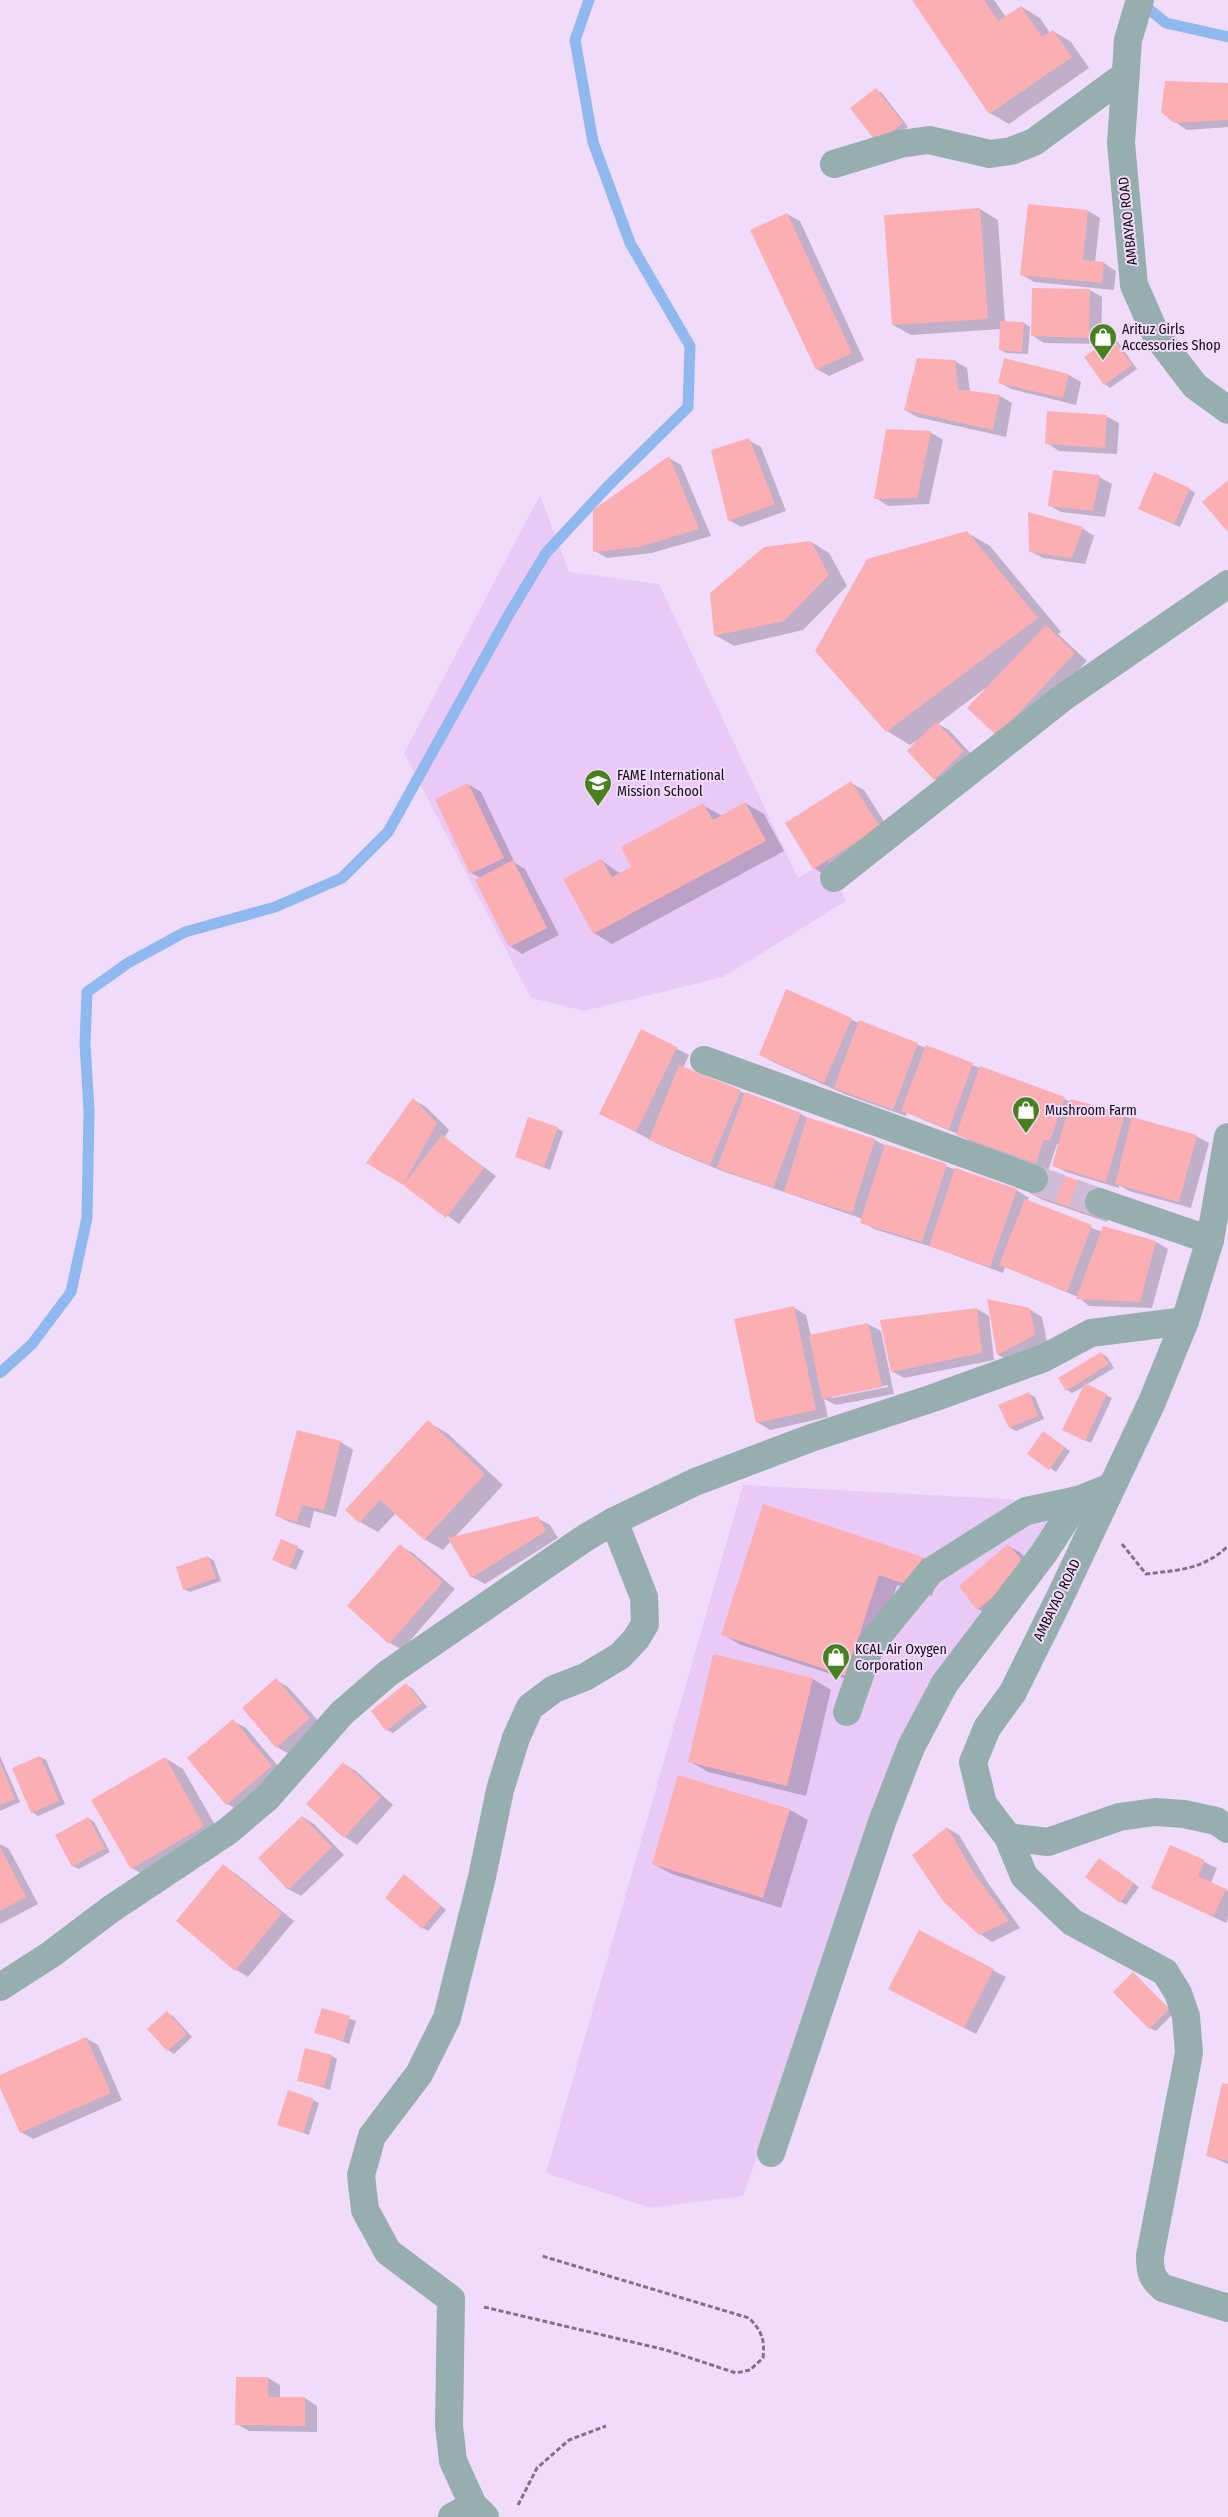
<svg xmlns="http://www.w3.org/2000/svg" width="1228" height="2517" viewBox="0 0 1228 2517" font-family="'Fira Sans Condensed',sans-serif">
	<style>
		.built { fill: #e9caf7 }
		.shadow { fill: #0003; fill-rule: evenodd }
		.lines { fill: none; stroke-linecap: round; stroke-linejoin: round }
		.stream { stroke: #8fb8ee; stroke-width: 11 }
		.building { fill: #fcafb3 }
		.minor-tunnel { stroke: #d0bcd8; stroke-width: 28; stroke-dasharray: 28 14; stroke-linecap: butt }
		.path { stroke: #817187; stroke-width: 3; stroke-dasharray: 5 2.5; stroke-linecap: butt }
		.minor { stroke: #96aeae; stroke-width: 28 }
		.labels { text-anchor: middle; dominant-baseline: central; stroke-width: 4; stroke-linejoin: round; paint-order: stroke }
		.street-label { font-size: 14px; fill: #120916; stroke: #f1dbfa }
		.poi-label { font-size: 14px; fill: #120916; stroke: #f1dbfa; text-anchor: start }
	</style>
	<rect width="100%" height="100%" fill="#f1dbfa"/>
	<g class="built">
		<path d="M 540,495 L 569,572 L 659,584 L 798,878 L 827,861 L 846,901 L 723,977 L 584,1011 L 531,998 L 404,753 Z"/>
		<path d="M 743,1485 L 1081,1503 L 916,1710 L 743,2196 L 650,2208 L 546,2173 Z"/>
	</g>
	<g class="shadow">
		<path d="M 913,0 L 994,0 L 1006,17 L 1022,7 L 1040,18 L 1050,33 L 1053,31 L 1071,42 L 1089,68 L 1009,124 L 990,113 Z"/>
		<path d="M 1228,84 L 1228,127 L 1187,130 L 1175,122 Z"/>
		<path d="M 876,90 L 882,93 L 908,127 L 884,146 Z"/>
		<path d="M 980,209 L 998,220 L 1005,322 L 1024,323 L 1030,327 L 1028,354 L 1006,353 L 1000,349 L 1001,329 L 911,335 L 893,325 Z"/>
		<path d="M 1088,211 L 1100,218 L 1095,262 L 1104,263 L 1116,271 L 1114,290 L 1034,282 L 1022,275 Z"/>
		<path d="M 787,214 L 800,221 L 864,360 L 829,376 L 817,369 Z"/>
		<path d="M 1090,290 L 1102,297 L 1101,344 L 1044,343 L 1032,335 Z"/>
		<path d="M 1112,338 L 1117,341 L 1137,369 L 1110,388 L 1105,384 Z"/>
		<path d="M 1005,360 L 1069,375 L 1081,382 L 1076,405 L 1011,389 L 999,382 Z"/>
		<path d="M 955,361 L 967,368 L 970,392 L 1000,396 L 1012,403 L 1006,437 L 917,417 L 905,410 Z"/>
		<path d="M 1106,416 L 1119,423 L 1117,454 L 1059,451 L 1047,443 Z"/>
		<path d="M 930,432 L 943,440 L 929,504 L 888,506 L 876,498 Z"/>
		<path d="M 748,440 L 761,447 L 786,511 L 741,527 L 729,520 Z"/>
		<path d="M 669,458 L 681,465 L 711,536 L 652,553 L 607,558 L 595,551 Z"/>
		<path d="M 1099,477 L 1112,484 L 1105,517 L 1061,512 L 1049,505 Z"/>
		<path d="M 1189,489 L 1195,493 L 1180,527 L 1145,512 Z"/>
		<path d="M 1082,528 L 1094,536 L 1085,564 L 1043,558 L 1030,551 Z"/>
		<path d="M 966,532 L 990,546 L 1061,632 L 1058,634 L 1087,661 L 1010,742 L 984,689 L 938,724 L 949,730 L 976,759 L 947,786 L 935,779 L 908,751 L 917,740 L 910,745 L 887,731 Z"/>
		<path d="M 811,542 L 829,553 L 847,586 L 803,630 L 734,646 L 715,635 Z"/>
		<path d="M 851,783 L 864,790 L 892,834 L 826,876 L 814,868 Z"/>
		<path d="M 468,784 L 481,792 L 515,863 L 525,869 L 559,935 L 522,954 L 510,946 L 481,878 L 471,873 Z"/>
		<path d="M 745,803 L 764,814 L 784,851 L 612,944 L 594,933 L 601,860 L 621,874 L 633,868 L 703,805 L 722,816 Z"/>
		<path d="M 787,991 L 859,1023 L 1072,1102 L 1196,1136 L 1209,1143 L 1191,1208 L 1129,1191 L 1119,1185 L 1119,1188 L 1066,1172 L 1053,1165 L 1059,1145 L 1057,1144 L 1048,1171 L 1116,1198 L 1107,1222 L 1043,1200 L 1030,1193 L 1040,1166 L 970,1141 L 958,1134 L 907,1113 L 906,1116 L 847,1095 L 773,1062 L 761,1054 Z"/>
		<path d="M 642,1031 L 689,1055 L 683,1068 L 746,1094 L 801,1114 L 812,1120 L 875,1140 L 886,1146 L 1016,1190 L 1029,1198 L 1027,1201 L 1102,1232 L 1156,1242 L 1168,1249 L 1152,1308 L 1089,1306 L 1078,1297 L 1005,1267 L 1003,1273 L 935,1248 L 874,1229 L 862,1222 L 863,1219 L 722,1171 L 662,1146 L 613,1120 Z"/>
		<path d="M 414,1100 L 426,1107 L 449,1130 L 444,1138 L 496,1176 L 459,1224 L 404,1184 L 368,1162 Z"/>
		<path d="M 557,1128 L 563,1132 L 550,1170 L 517,1157 Z"/>
		<path d="M 989,1301 L 1029,1309 L 1042,1317 L 1047,1342 L 1011,1362 L 998,1355 Z"/>
		<path d="M 793,1307 L 806,1315 L 811,1336 L 868,1324 L 881,1331 L 894,1394 L 836,1405 L 824,1399 L 828,1417 L 770,1430 L 757,1422 ZM 888,1385 L 888,1387 L 832,1398 L 832,1396 Z"/>
		<path d="M 977,1309 L 989,1316 L 994,1360 L 904,1378 L 892,1371 Z"/>
		<path d="M 1101,1353 L 1107,1357 L 1114,1368 L 1086,1385 L 1112,1398 L 1091,1443 L 1070,1433 L 1085,1386 L 1072,1393 L 1067,1390 Z"/>
		<path d="M 1029,1394 L 1035,1397 L 1044,1419 L 1016,1431 L 1010,1428 Z"/>
		<path d="M 428,1422 L 447,1433 L 503,1485 L 454,1538 L 537,1518 L 550,1525 L 558,1538 L 485,1584 L 472,1577 L 451,1541 L 443,1550 L 424,1539 L 396,1513 L 378,1532 L 360,1522 Z"/>
		<path d="M 298,1431 L 341,1442 L 353,1450 L 336,1517 L 314,1511 L 310,1528 L 289,1522 L 276,1515 Z"/>
		<path d="M 1049,1436 L 1070,1451 L 1056,1472 L 1029,1453 Z"/>
		<path d="M 282,1540 L 304,1551 L 296,1570 L 279,1563 Z"/>
		<path d="M 400,1546 L 413,1553 L 455,1589 L 402,1650 L 390,1643 L 348,1606 Z"/>
		<path d="M 1009,1546 L 1021,1553 L 1039,1575 L 990,1616 L 978,1609 Z"/>
		<path d="M 208,1557 L 214,1561 L 221,1581 L 190,1592 L 184,1589 Z"/>
		<path d="M 923,1558 L 941,1568 L 932,1596 L 897,1585 L 865,1685 L 741,1645 L 722,1634 Z"/>
		<path d="M 714,1656 L 813,1679 L 831,1690 L 806,1796 L 708,1772 L 689,1761 Z"/>
		<path d="M 276,1680 L 288,1687 L 322,1725 L 289,1754 L 277,1747 Z"/>
		<path d="M 406,1685 L 412,1688 L 427,1707 L 393,1733 L 387,1730 L 373,1711 Z"/>
		<path d="M 233,1721 L 246,1728 L 284,1773 L 240,1811 L 227,1804 Z"/>
		<path d="M 0,1756 L 20,1802 L 0,1811 Z"/>
		<path d="M 40,1757 L 46,1760 L 65,1804 L 38,1816 L 32,1812 Z"/>
		<path d="M 165,1758 L 183,1769 L 222,1837 L 150,1879 L 132,1868 Z"/>
		<path d="M 344,1764 L 356,1771 L 393,1805 L 357,1845 L 345,1837 L 308,1803 Z"/>
		<path d="M 790,1810 L 808,1820 L 781,1908 L 672,1874 L 653,1864 Z"/>
		<path d="M 303,1817 L 315,1825 L 344,1855 L 301,1896 L 288,1889 Z"/>
		<path d="M 88,1818 L 94,1822 L 110,1852 L 79,1869 L 73,1866 Z"/>
		<path d="M 947,1828 L 959,1835 L 988,1883 L 1020,1928 L 992,1942 L 980,1934 Z"/>
		<path d="M 0,1844 L 9,1849 L 38,1904 L 0,1924 Z"/>
		<path d="M 1170,1846 L 1217,1868 L 1211,1883 L 1228,1891 L 1228,1918 L 1226,1923 L 1153,1888 Z"/>
		<path d="M 1105,1863 L 1139,1887 L 1126,1905 L 1120,1901 Z"/>
		<path d="M 223,1866 L 235,1873 L 294,1921 L 248,1977 L 236,1970 Z"/>
		<path d="M 410,1879 L 446,1910 L 428,1931 L 423,1928 Z"/>
		<path d="M 919,1932 L 1006,1977 L 976,2034 L 902,1995 Z"/>
		<path d="M 1133,1974 L 1174,2013 L 1156,2031 L 1150,2028 Z"/>
		<path d="M 322,2009 L 356,2021 L 349,2044 L 316,2032 Z"/>
		<path d="M 167,2013 L 173,2016 L 192,2037 L 174,2054 L 168,2050 Z"/>
		<path d="M 86,2038 L 98,2045 L 122,2100 L 33,2139 L 21,2132 L 0,2085 L 0,2076 Z"/>
		<path d="M 332,2056 L 337,2059 L 330,2090 L 299,2080 Z"/>
		<path d="M 1228,2085 L 1228,2164 L 1207,2155 Z"/>
		<path d="M 313,2100 L 319,2103 L 309,2135 L 279,2124 Z"/>
		<path d="M 237,2378 L 268,2378 L 280,2385 L 280,2398 L 305,2398 L 317,2406 L 317,2432 L 249,2431 L 237,2424 Z"/>
	</g>
	<g class="lines">
		<g class="stream">
			<path d="M 1139,1 L 1166,23 L 1228,37"/>
			<path d="M 0,1373 L 32,1344 L 71,1292 L 87,1218 L 89,1111 L 85,1043 L 87,992 L 128,963 L 185,932 L 275,907 L 342,878 L 388,832 L 508,616 L 546,553 L 608,486 L 688,407 L 690,346 L 630,243 L 593,142 L 575,40 L 589,0"/>
		</g>
	</g>
	<g class="building">
		<path d="M 912,0 L 984,0 L 998,21 L 1021,6 L 1042,37 L 1053,30 L 1072,57 L 989,114 Z"/>
		<path d="M 1165,81 L 1228,83 L 1228,120 L 1174,123 L 1161,112 Z"/>
		<path d="M 876,88 L 903,123 L 877,143 L 850,108 Z"/>
		<path d="M 1028,204 L 1088,210 L 1083,260 L 1104,262 L 1102,283 L 1020,275 Z"/>
		<path d="M 980,208 L 988,319 L 892,325 L 884,215 Z"/>
		<path d="M 787,213 L 852,353 L 816,370 L 750,230 Z"/>
		<path d="M 1032,288 L 1090,289 L 1089,338 L 1031,336 Z"/>
		<path d="M 1000,321 L 1024,322 L 1022,352 L 999,350 Z"/>
		<path d="M 1112,337 L 1132,365 L 1104,385 L 1084,357 Z"/>
		<path d="M 917,358 L 955,360 L 958,389 L 1000,395 L 993,430 L 904,410 Z"/>
		<path d="M 1004,358 L 1069,374 L 1063,398 L 998,383 Z"/>
		<path d="M 1047,411 L 1107,415 L 1105,448 L 1045,444 Z"/>
		<path d="M 886,429 L 931,431 L 917,498 L 874,499 Z"/>
		<path d="M 749,438 L 775,504 L 728,521 L 711,450 Z"/>
		<path d="M 669,456 L 699,529 L 639,547 L 593,552 L 593,510 Z"/>
		<path d="M 1053,470 L 1100,475 L 1093,511 L 1048,506 Z"/>
		<path d="M 1154,472 L 1190,488 L 1174,524 L 1138,509 Z"/>
		<path d="M 1228,480 L 1228,532 L 1202,502 Z"/>
		<path d="M 1028,512 L 1083,527 L 1072,558 L 1029,552 Z"/>
		<path d="M 967,531 L 1038,618 L 886,732 L 815,651 L 867,559 Z"/>
		<path d="M 811,541 L 829,575 L 784,621 L 714,636 L 710,593 L 764,547 Z"/>
		<path d="M 1046,625 L 1075,653 L 997,736 L 967,708 Z"/>
		<path d="M 936,722 L 964,751 L 934,780 L 907,751 Z"/>
		<path d="M 851,781 L 880,827 L 813,869 L 785,823 Z"/>
		<path d="M 468,783 L 504,858 L 470,874 L 435,799 Z"/>
		<path d="M 745,802 L 766,841 L 593,934 L 563,879 L 601,859 L 612,877 L 631,867 L 621,847 L 703,803 L 713,820 Z"/>
		<path d="M 513,860 L 547,928 L 509,947 L 475,880 Z"/>
		<path d="M 786,989 L 852,1018 L 824,1083 L 759,1055 Z"/>
		<path d="M 859,1020 L 918,1043 L 893,1110 L 834,1088 Z"/>
		<path d="M 641,1029 L 677,1047 L 636,1132 L 599,1114 Z"/>
		<path d="M 926,1045 L 973,1063 L 949,1129 L 901,1111 Z"/>
		<path d="M 679,1065 L 741,1090 L 710,1165 L 649,1140 Z"/>
		<path d="M 980,1066 L 1065,1097 L 1050,1141 L 1044,1139 L 1036,1163 L 956,1135 Z"/>
		<path d="M 745,1092 L 801,1113 L 773,1188 L 717,1168 Z"/>
		<path d="M 413,1098 L 437,1123 L 403,1185 L 366,1163 Z"/>
		<path d="M 1071,1099 L 1125,1114 L 1106,1182 L 1052,1166 Z"/>
		<path d="M 528,1117 L 558,1127 L 544,1167 L 515,1157 Z"/>
		<path d="M 807,1117 L 875,1139 L 852,1213 L 784,1192 Z"/>
		<path d="M 1132,1117 L 1197,1135 L 1179,1202 L 1115,1184 Z"/>
		<path d="M 442,1135 L 484,1168 L 446,1218 L 403,1185 Z"/>
		<path d="M 885,1144 L 947,1164 L 922,1242 L 860,1223 Z"/>
		<path d="M 1038,1167 L 1104,1189 L 1095,1216 L 1029,1193 Z"/>
		<path d="M 955,1168 L 1017,1189 L 990,1267 L 929,1246 Z"/>
		<path d="M 1025,1199 L 1092,1225 L 1067,1292 L 999,1265 Z"/>
		<path d="M 1103,1226 L 1156,1241 L 1140,1302 L 1076,1299 Z"/>
		<path d="M 987,1299 L 1030,1308 L 1035,1335 L 997,1355 Z"/>
		<path d="M 794,1306 L 816,1410 L 756,1423 L 734,1319 Z"/>
		<path d="M 977,1308 L 982,1353 L 891,1372 L 880,1320 Z"/>
		<path d="M 868,1323 L 882,1387 L 822,1399 L 809,1335 Z"/>
		<path d="M 1101,1352 L 1109,1364 L 1066,1391 L 1058,1378 Z"/>
		<path d="M 1085,1383 L 1107,1394 L 1085,1441 L 1062,1430 Z"/>
		<path d="M 1029,1392 L 1038,1416 L 1009,1428 L 998,1405 Z"/>
		<path d="M 428,1420 L 485,1474 L 424,1540 L 380,1500 L 359,1523 L 345,1510 Z"/>
		<path d="M 297,1430 L 341,1441 L 324,1510 L 302,1505 L 297,1522 L 275,1516 Z"/>
		<path d="M 1043,1431 L 1065,1447 L 1049,1470 L 1027,1454 Z"/>
		<path d="M 763,1504 L 923,1557 L 913,1587 L 879,1575 L 846,1676 L 721,1635 Z"/>
		<path d="M 538,1516 L 546,1531 L 471,1578 L 448,1538 Z"/>
		<path d="M 281,1539 L 298,1546 L 290,1567 L 272,1560 Z"/>
		<path d="M 400,1544 L 443,1582 L 389,1644 L 347,1606 Z"/>
		<path d="M 1008,1544 L 1028,1567 L 977,1610 L 959,1586 Z"/>
		<path d="M 208,1556 L 216,1578 L 183,1590 L 176,1567 Z"/>
		<path d="M 713,1654 L 813,1678 L 787,1786 L 688,1762 Z"/>
		<path d="M 276,1678 L 310,1718 L 276,1748 L 242,1708 Z"/>
		<path d="M 406,1683 L 422,1703 L 386,1731 L 371,1711 Z"/>
		<path d="M 233,1719 L 272,1766 L 226,1805 L 187,1758 Z"/>
		<path d="M 40,1756 L 59,1801 L 31,1813 L 12,1768 Z"/>
		<path d="M 165,1757 L 204,1826 L 131,1869 L 91,1800 Z"/>
		<path d="M 0,1762 L 15,1799 L 0,1805 Z"/>
		<path d="M 343,1762 L 381,1797 L 344,1838 L 306,1804 Z"/>
		<path d="M 678,1775 L 790,1809 L 763,1898 L 652,1864 Z"/>
		<path d="M 302,1816 L 332,1847 L 288,1890 L 258,1858 Z"/>
		<path d="M 88,1817 L 105,1848 L 72,1867 L 55,1835 Z"/>
		<path d="M 947,1827 L 975,1875 L 1009,1921 L 979,1935 L 943,1901 L 912,1855 Z"/>
		<path d="M 1170,1845 L 1205,1860 L 1198,1876 L 1226,1889 L 1213,1917 L 1151,1888 Z"/>
		<path d="M 0,1847 L 26,1897 L 0,1911 Z"/>
		<path d="M 1099,1858 L 1134,1883 L 1120,1903 L 1085,1877 Z"/>
		<path d="M 223,1864 L 282,1913 L 235,1971 L 176,1921 Z"/>
		<path d="M 404,1874 L 441,1906 L 422,1929 L 385,1898 Z"/>
		<path d="M 919,1930 L 994,1969 L 964,2028 L 888,1989 Z"/>
		<path d="M 1133,1972 L 1169,2009 L 1149,2029 L 1113,1992 Z"/>
		<path d="M 322,2008 L 350,2016 L 343,2041 L 314,2033 Z"/>
		<path d="M 167,2011 L 187,2034 L 167,2051 L 147,2029 Z"/>
		<path d="M 86,2037 L 111,2093 L 20,2133 L 0,2088 L 0,2075 Z"/>
		<path d="M 305,2048 L 332,2055 L 324,2087 L 297,2081 Z"/>
		<path d="M 1222,2083 L 1228,2084 L 1228,2161 L 1206,2156 Z"/>
		<path d="M 288,2090 L 314,2099 L 303,2133 L 277,2125 Z"/>
		<path d="M 236,2377 L 268,2377 L 268,2397 L 305,2397 L 305,2426 L 235,2425 Z"/>
	</g>
	<g class="lines">
		<path class="minor-tunnel" d="M 1034,1179 L 1099,1202"/>
		<g class="path">
			<path d="M 1122,1544 L 1146,1574 C 1178,1570 1203,1570 1228,1546"/>
			<path d="M 484,2307 L 666,2350 L 736,2373 L 750,2370 L 763,2358 C 765,2340 762,2331 749,2318 L 542,2256"/>
			<path d="M 518,2505 L 537,2468 L 569,2440 L 606,2426"/>
		</g>
		<g class="minor">
			<path d="M 1140,0 L 1128,40 L 1121,143 L 1134,285 L 1156,335 L 1195,386 L 1228,410"/>
			<path d="M 834,164 L 900,144 L 929,140 L 990,154 L 1011,151 L 1034,142 L 1124,76"/>
			<path d="M 834,878 L 1065,696 L 1228,584"/>
			<path d="M 704,1060 L 1034,1179"/>
			<path d="M 1228,1137 L 1210,1240 L 1185,1321 L 1152,1402 L 1060,1597 L 1013,1692 L 987,1728 L 973,1762 L 983,1804 L 1008,1837 L 1048,1842 L 1119,1817 L 1155,1812 L 1184,1814 L 1216,1821 L 1228,1829"/>
			<path d="M 1099,1202 L 1210,1240"/>
			<path d="M 847,1712 L 870,1646 L 931,1571 L 1026,1511 L 1078,1500"/>
			<path d="M 1008,1837 L 1024,1876 L 1072,1922 L 1165,1972 L 1178,1993 L 1186,2016 L 1189,2053 L 1150,2256 C 1150,2271 1151,2278 1163,2288 L 1228,2308"/>
			<path d="M 0,1987 L 50,1955 L 111,1909 L 228,1831 L 267,1798 L 342,1713 L 387,1674 L 585,1538 L 614,1521 L 695,1482 L 811,1438 L 933,1398 L 1044,1358 L 1091,1333 L 1185,1321"/>
			<path d="M 771,2153 L 882,1822 L 911,1747 L 945,1683 L 1044,1553 L 1078,1500 L 1111,1487"/>
			<path d="M 452,2517 L 473,2505"/>
			<path d="M 485,2517 L 473,2505 L 453,2461 L 449,2425 L 451,2299 L 388,2252 L 365,2210 L 361,2175 L 372,2136 L 419,2074 L 447,2018 L 482,1877 L 500,1790 L 516,1738 L 530,1707 L 554,1689 L 585,1677 L 620,1656 L 636,1639 L 645,1624 L 644,1597 L 614,1521"/>
		</g>
	</g>
	<defs>
		<g id="shop-pin" transform="scale(1.4375)"><path d="M0 17L-7.5 6A9.5 9.5 0 1 1 7.5 6Z" fill="#46811e" stroke="#f1dbfa"/><path d="M-5-2.5h2.3a2.7 3.5 0 0 1 5.4 0H5L5.5 6h-11ZM-1.5-2.5h3a1.5 2.3 0 0 0-3 0Z" fill="#fff"/></g>
		<g id="school-pin" transform="scale(1.4375)"><path d="M0 17L-7.5 6A9.5 9.5 0 1 1 7.5 6Z" fill="#46811e" stroke="#f1dbfa"/><path d="M0-5L7-2L0 1L-7-2ZM-4 1L0 2.5L4 1V4Q0 6-4 4Z" fill="#fff"/></g>
	</defs>
	<g fill-rule="evenodd">
		<use href="#shop-pin" x="1103" y="337"/>
		<use href="#school-pin" x="598" y="783"/>
		<use href="#shop-pin" x="1026" y="1110"/>
		<use href="#shop-pin" x="836" y="1657"/>
	</g>
	<g class="labels">
		<g class="street-label">
			<text transform="translate(1128 221) rotate(-96)">AMBAYAO ROAD</text>
			<text transform="translate(1057 1600) rotate(-64)">AMBAYAO ROAD</text>
		</g>
		<g class="poi-label">
			<text x="1122" y="329">Arituz Girls<tspan x="1122" dy="16">Accessories Shop</tspan></text>
			<text x="617" y="775">FAME International<tspan x="617" dy="16">Mission School</tspan></text>
			<text x="1045" y="1110">Mushroom Farm</text>
			<text x="855" y="1649">KCAL Air Oxygen<tspan x="855" dy="16">Corporation</tspan></text>
		</g>
	</g>
</svg>
